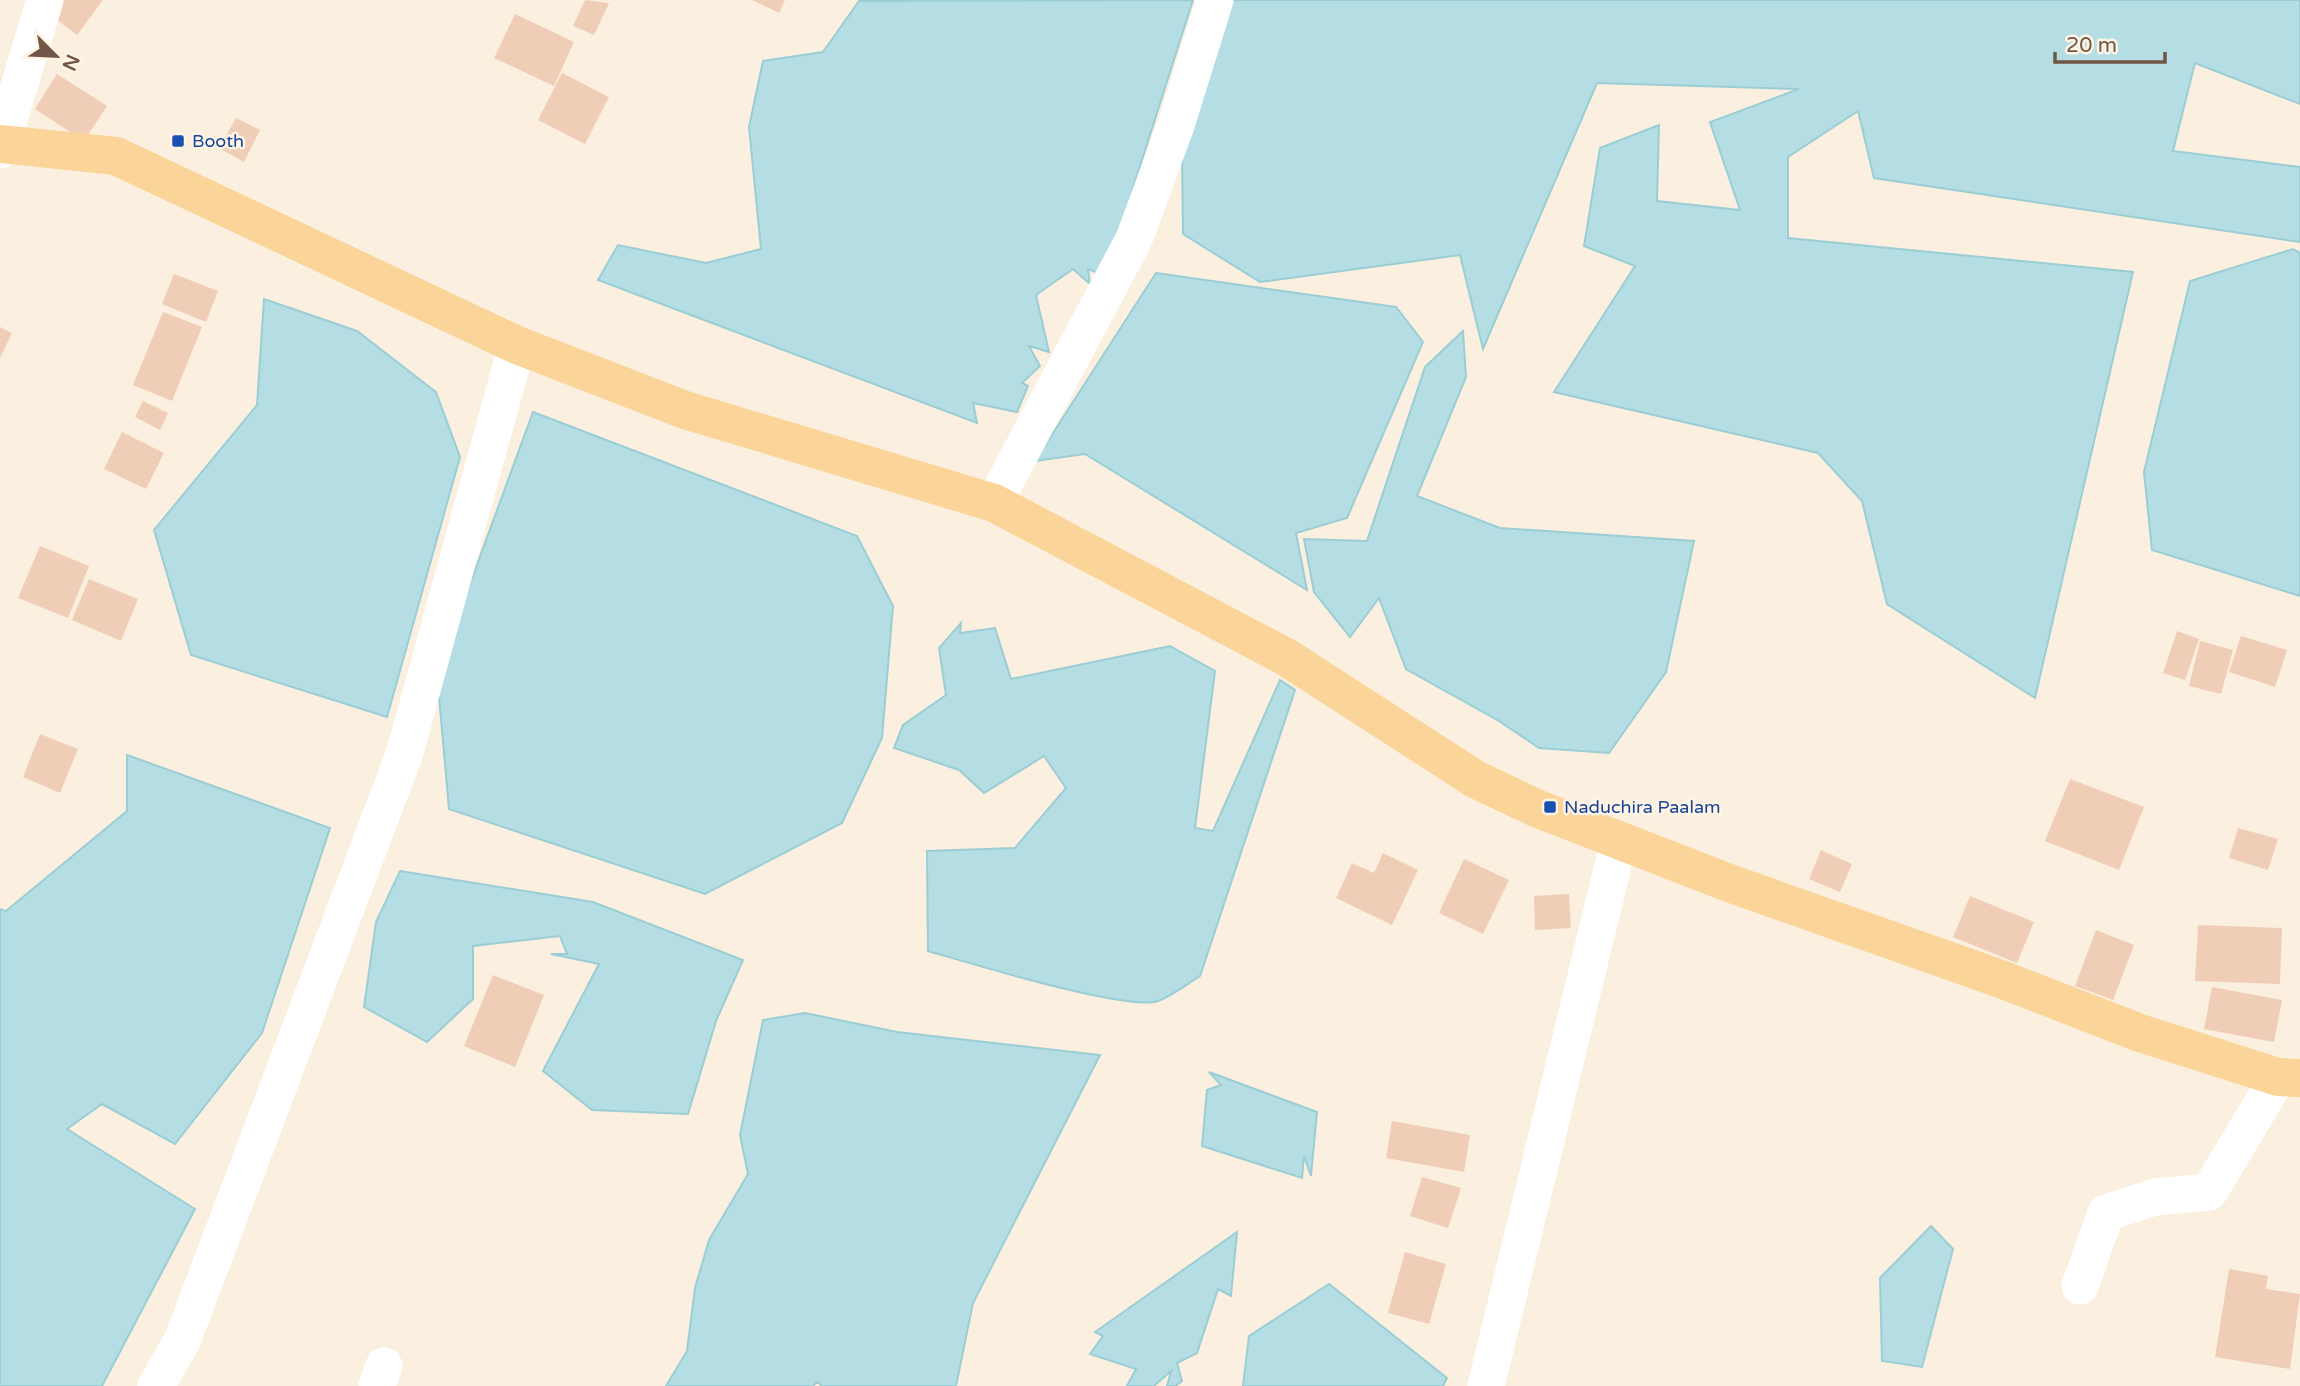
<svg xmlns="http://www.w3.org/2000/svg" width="2300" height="1386" viewBox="0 0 2300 1386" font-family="'Varela Round',sans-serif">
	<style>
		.water { fill: #b4dee4; stroke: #9bcdd5; stroke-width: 2 }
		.building { fill: #f0cdb7 }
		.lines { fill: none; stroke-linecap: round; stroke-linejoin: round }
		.minor { stroke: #fff; stroke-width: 37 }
		.major { stroke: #fad498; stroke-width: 38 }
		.transit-dot { fill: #1a4fb4; stroke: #fff4e4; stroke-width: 2.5 }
		.labels { text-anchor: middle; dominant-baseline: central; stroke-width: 5; stroke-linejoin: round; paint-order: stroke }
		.transit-label { font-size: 18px; fill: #164399; stroke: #fff4e4; text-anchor: start }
	</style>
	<rect width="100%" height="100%" fill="#fbf0df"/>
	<g class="water">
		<path d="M 1193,0 L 1105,276 L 1088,269 L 1090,284 L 1073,269 L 1036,295 L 1049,352 L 1029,346 L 1040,366 L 1022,383 L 1028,386 L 1017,412 L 973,403 L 977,423 L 598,280 L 618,245 L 706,263 L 761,249 L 749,127 L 763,61 L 823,52 L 859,1 Z"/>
		<path d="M 1231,0 L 2300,0 L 2300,104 L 2195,63 L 2173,151 L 2300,167 L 2300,242 L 1874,178 L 1858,111 L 1788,157 L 1788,238 L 2133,272 L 2035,698 L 1887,604 L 1862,501 L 1818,453 L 1554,392 L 1635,266 L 1584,246 L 1600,148 L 1659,125 L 1657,201 L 1740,210 L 1710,122 L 1799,89 L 1597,83 L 1483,349 L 1460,255 L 1260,282 L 1183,234 L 1182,149 Z"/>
		<path d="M 2293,249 L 2300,253 L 2300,596 L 2152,550 L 2144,472 L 2190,281 Z"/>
		<path d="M 1156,273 L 1396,307 L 1423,342 L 1347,518 L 1296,533 L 1307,590 L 1085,454 L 1035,461 Z"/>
		<path d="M 264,299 L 357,331 L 436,392 L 460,457 L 387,717 L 191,655 L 154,530 L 257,405 Z"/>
		<path d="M 1463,331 L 1466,377 L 1417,496 L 1500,528 L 1694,541 L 1666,672 L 1609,753 L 1539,748 L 1499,721 L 1406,669 L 1379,598 L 1350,637 L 1314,592 L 1304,539 L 1367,541 L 1425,367 Z"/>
		<path d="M 533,412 L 857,536 L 893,606 L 882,738 L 842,823 L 705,894 L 449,809 L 437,674 Z"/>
		<path d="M 961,623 L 960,633 L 995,628 L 1011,679 L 1170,646 L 1215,671 L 1195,828 L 1213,831 L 1280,680 L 1295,690 L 1200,976 C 1187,984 1172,996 1158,1001 C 1128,1012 967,962 928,951 L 927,851 L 1015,848 L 1066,788 L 1044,756 L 984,793 L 959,770 L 894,748 L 903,725 L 946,695 L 939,648 Z"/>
		<path d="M 127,755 L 330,828 L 262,1033 L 175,1144 L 102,1104 L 67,1129 L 195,1209 L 102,1386 L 0,1386 L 0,909 L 6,911 L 127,811 Z"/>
		<path d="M 400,871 L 593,902 L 743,960 L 716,1021 L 688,1114 L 592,1110 L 543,1071 L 599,964 L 551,954 L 567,954 L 560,936 L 473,946 L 473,999 L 427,1042 L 364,1007 L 376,922 Z"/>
		<path d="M 805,1013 L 897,1032 L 1100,1055 L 973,1303 L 956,1386 L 822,1386 L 817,1382 L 813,1386 L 666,1386 L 687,1351 L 695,1288 L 709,1240 L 748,1174 L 740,1135 L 763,1020 Z"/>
		<path d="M 1209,1072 L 1317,1112 L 1311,1176 L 1304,1156 L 1302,1178 L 1202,1146 L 1207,1090 L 1221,1085 Z"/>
		<path d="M 1931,1226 L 1953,1249 L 1922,1367 L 1882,1361 L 1880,1278 Z"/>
		<path d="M 1237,1232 L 1231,1296 L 1218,1289 L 1197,1353 L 1177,1363 L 1182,1381 L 1175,1386 L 1167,1386 L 1171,1371 L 1154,1386 L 1127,1386 L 1136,1369 L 1090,1354 L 1103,1336 L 1095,1332 Z"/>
		<path d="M 1329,1284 L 1447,1378 L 1443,1386 L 1243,1386 L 1249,1336 Z"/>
	</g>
	<g class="building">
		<path d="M 64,0 L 103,0 L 77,35 L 52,16 Z"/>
		<path d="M 585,0 L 609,3 L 594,35 L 573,26 Z"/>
		<path d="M 752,0 L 785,0 L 779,13 Z"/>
		<path d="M 515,14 L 574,42 L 554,86 L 494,58 Z"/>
		<path d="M 562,73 L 609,97 L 585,144 L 538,120 Z"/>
		<path d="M 57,74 L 107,106 L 84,141 L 35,109 Z"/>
		<path d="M 236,118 L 260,130 L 244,162 L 219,148 Z"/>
		<path d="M 174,274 L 218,291 L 206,322 L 162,304 Z"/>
		<path d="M 163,312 L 202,327 L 172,401 L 133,385 Z"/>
		<path d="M 0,327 L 12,333 L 0,358 Z"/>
		<path d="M 143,401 L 168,413 L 160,430 L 135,417 Z"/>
		<path d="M 122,432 L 164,453 L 146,489 L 104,469 Z"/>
		<path d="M 40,546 L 89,566 L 68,618 L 18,598 Z"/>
		<path d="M 89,579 L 138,599 L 121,641 L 72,620 Z"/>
		<path d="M 2177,631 L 2199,639 L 2185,680 L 2163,673 Z"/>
		<path d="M 2241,636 L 2287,650 L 2275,687 L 2229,672 Z"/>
		<path d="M 2200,641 L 2233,650 L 2221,694 L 2189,686 Z"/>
		<path d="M 40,734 L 78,749 L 60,793 L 23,777 Z"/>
		<path d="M 2070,779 L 2144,807 L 2119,870 L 2045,841 Z"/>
		<path d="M 2238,828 L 2278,839 L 2268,870 L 2229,858 Z"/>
		<path d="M 1821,850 L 1852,864 L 1840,892 L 1809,879 Z"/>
		<path d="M 1383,853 L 1418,870 L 1392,925 L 1336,898 L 1352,863 L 1374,873 Z"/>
		<path d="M 1464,859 L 1509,880 L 1483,934 L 1439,913 Z"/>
		<path d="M 1569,894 L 1571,928 L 1535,930 L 1534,896 Z"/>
		<path d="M 1970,896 L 2034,922 L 2017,963 L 1953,937 Z"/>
		<path d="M 2198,925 L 2282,928 L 2280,984 L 2195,981 Z"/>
		<path d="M 2096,930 L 2134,945 L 2113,1000 L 2075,986 Z"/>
		<path d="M 493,975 L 544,995 L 515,1067 L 464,1046 Z"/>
		<path d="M 2212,987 L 2282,1000 L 2274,1042 L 2204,1029 Z"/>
		<path d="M 1392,1121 L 1470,1135 L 1464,1172 L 1386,1158 Z"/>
		<path d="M 1422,1177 L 1461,1188 L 1448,1228 L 1410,1216 Z"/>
		<path d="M 1405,1252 L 1446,1264 L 1429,1324 L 1388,1313 Z"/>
		<path d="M 2229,1269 L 2268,1276 L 2266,1289 L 2300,1294 L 2290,1369 L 2215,1357 Z"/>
	</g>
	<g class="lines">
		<g class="minor">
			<path d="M 0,150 L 45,0"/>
			<path d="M 994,503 L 1134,239 L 1176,125 L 1215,0"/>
			<path d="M 2080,1286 L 2106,1213 L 2155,1197 L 2209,1192 L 2278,1077"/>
			<path d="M 156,1386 L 182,1341 L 404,755 L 517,345"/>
			<path d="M 377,1386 L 384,1366"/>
			<path d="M 1486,1386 L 1619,841"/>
		</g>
		<path class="major" d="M 0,144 L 116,156 L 517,345 L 685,410 L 994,503 L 1286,657 L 1475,779 L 1536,808 L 1729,883 L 1998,978 L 2140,1033 L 2278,1077 L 2300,1078"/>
	</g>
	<g class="transit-dot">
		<rect x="171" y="134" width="14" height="14" rx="3.5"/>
		<rect x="1543" y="800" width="14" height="14" rx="3.5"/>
	</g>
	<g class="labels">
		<g class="transit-label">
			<text x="192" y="141">Booth</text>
			<text x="1564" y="807">Naduchira Paalam</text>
		</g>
	</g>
	<g transform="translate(56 56) rotate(114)" stroke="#fff4e4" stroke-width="5" paint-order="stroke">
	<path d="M0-5L12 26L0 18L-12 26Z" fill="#715648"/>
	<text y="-10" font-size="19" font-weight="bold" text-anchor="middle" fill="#715648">N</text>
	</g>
	<path d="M2055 52v10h110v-10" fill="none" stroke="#715648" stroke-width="3.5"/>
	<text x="2066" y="52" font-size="21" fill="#715648" stroke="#fff4e4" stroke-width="5" paint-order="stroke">20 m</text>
</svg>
